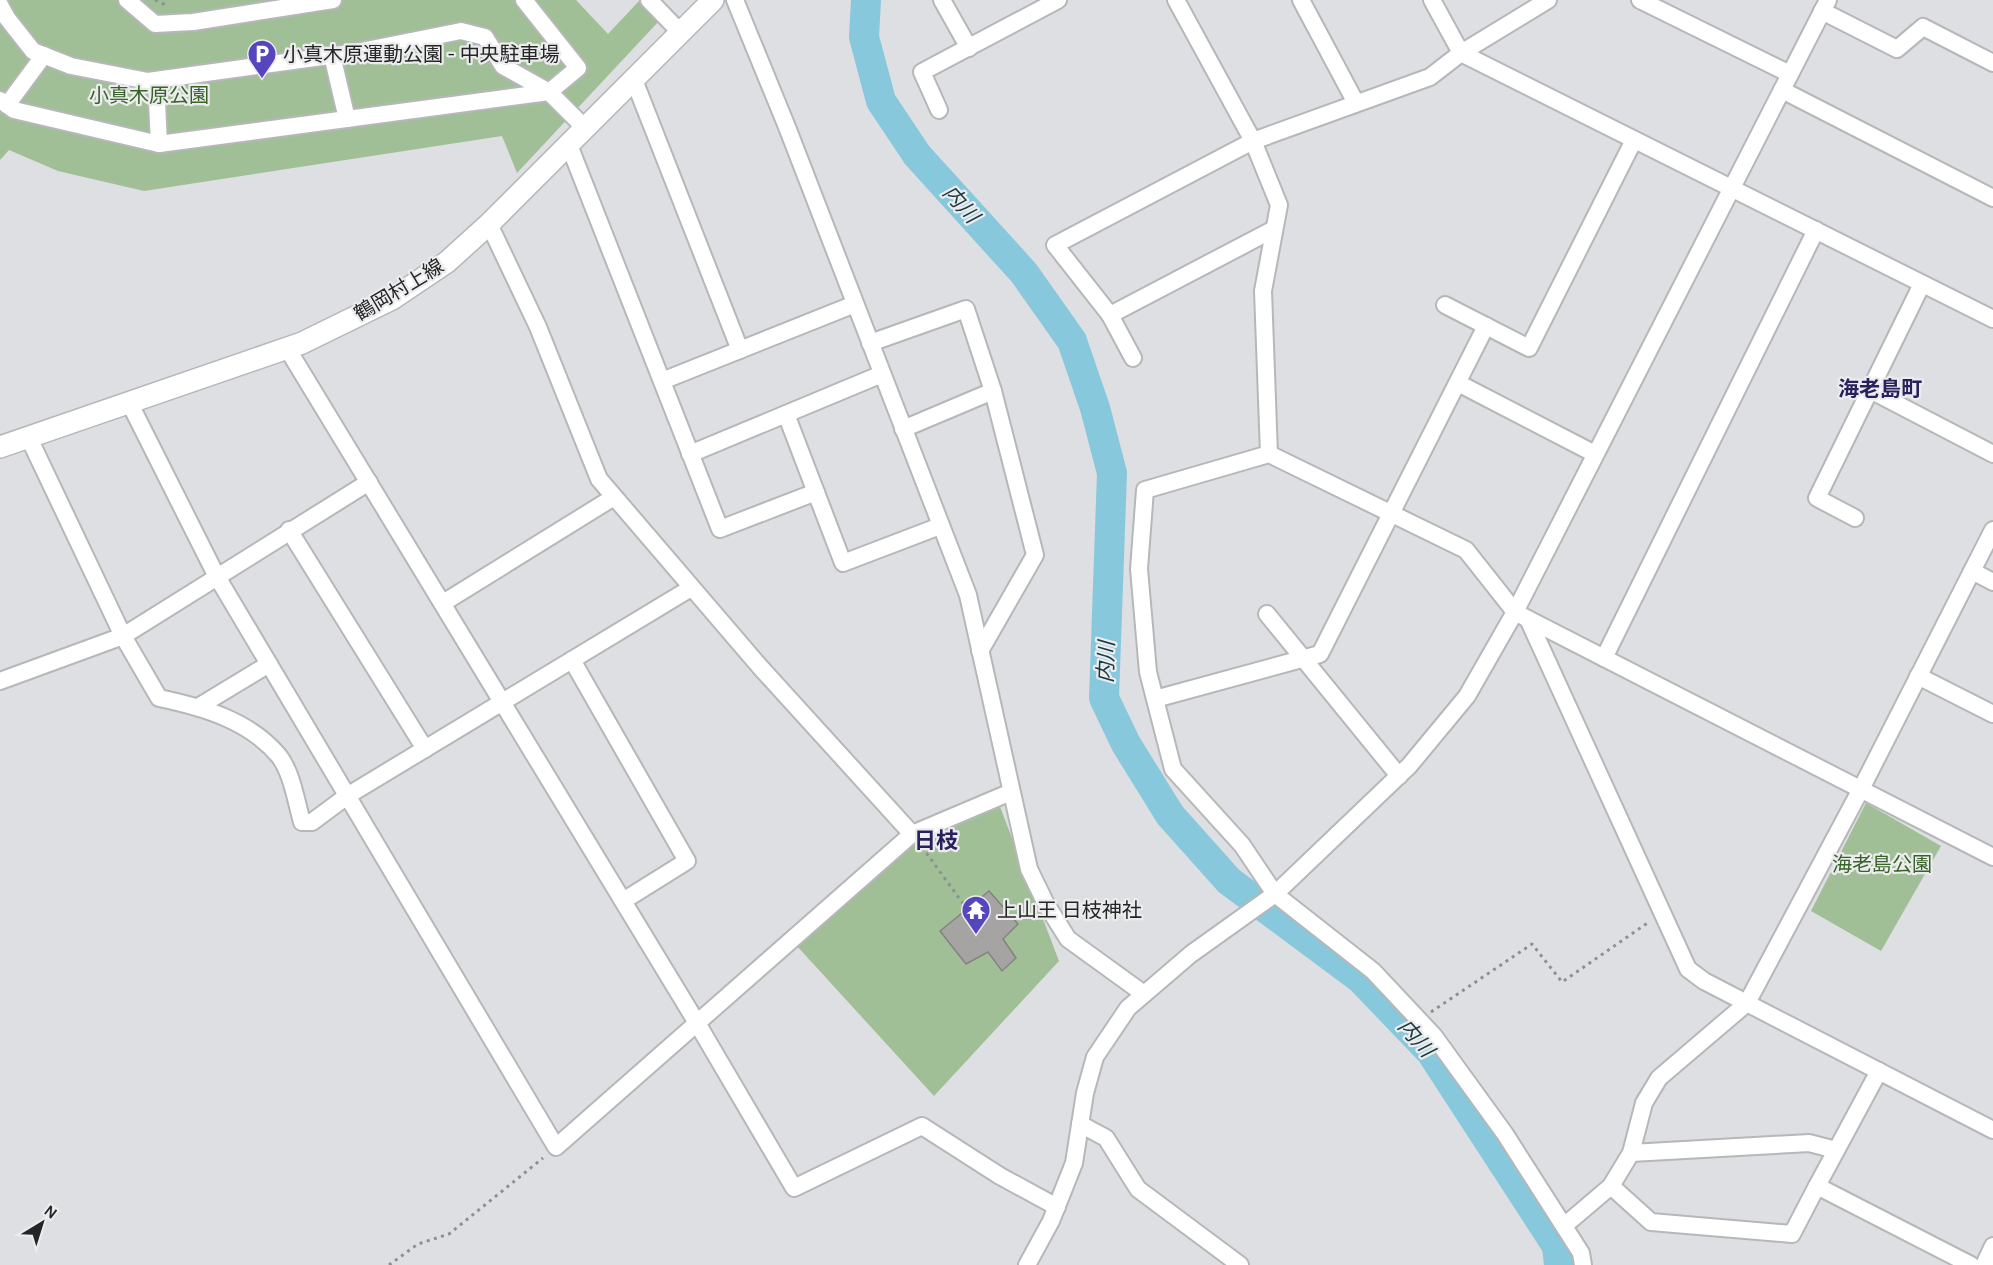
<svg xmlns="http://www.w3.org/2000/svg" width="1993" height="1265" viewBox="0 0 1993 1265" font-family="Karla,'Noto Sans JP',sans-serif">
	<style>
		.green { fill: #a0bf96 }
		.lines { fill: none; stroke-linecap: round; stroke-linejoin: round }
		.river { stroke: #88c8dc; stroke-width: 30 }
		.building { fill: #a6a3a3; stroke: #858382; stroke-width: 1.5 }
		.minor-casing { stroke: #b6b7b9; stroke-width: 20 }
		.major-casing { stroke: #b6b7b9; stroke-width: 24 }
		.path { stroke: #8e8f91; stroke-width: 3; stroke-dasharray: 3 4.5; stroke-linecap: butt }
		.minor { stroke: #fff; stroke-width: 16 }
		.major { stroke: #fff; stroke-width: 21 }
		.labels { text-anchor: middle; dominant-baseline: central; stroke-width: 4.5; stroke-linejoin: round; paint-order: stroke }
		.poi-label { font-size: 20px; fill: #242525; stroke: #ececef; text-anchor: start }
		.park-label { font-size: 20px; fill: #376328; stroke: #ececef }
		.street-label { font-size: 20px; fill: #242525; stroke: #ececef }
		.water-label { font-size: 21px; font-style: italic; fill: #183841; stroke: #ececef }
		.neighbourhood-label { font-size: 21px; font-weight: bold; fill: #28215b; stroke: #ececef }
		.quarter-label { font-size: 22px; font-weight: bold; fill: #28215b; stroke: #ececef }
	</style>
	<rect width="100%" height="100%" fill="#dedfe2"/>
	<g class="green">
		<path d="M 0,0 L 576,0 L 608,34 L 639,1 L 659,21 L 517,173 L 502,136 L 144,191 L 58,171 L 9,150 L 0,160 Z"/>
		<path d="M 1866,803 L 1941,846 L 1881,951 L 1811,911 Z"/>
		<path d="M 999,804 L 1059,961 L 934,1096 L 796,945 L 815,927 L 820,927 L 920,836 L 965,822 Z"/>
	</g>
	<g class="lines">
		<path class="river" d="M 866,0 L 864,37 L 881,101 L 917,155 L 1024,273 L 1072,341 L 1095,408 L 1112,473 L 1104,698 L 1126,744 L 1170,815 L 1229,881 L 1361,979 L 1431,1052 L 1557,1246 L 1559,1265"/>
	</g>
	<path class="building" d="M 989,891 L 1018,924 L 1003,939 L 1016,958 L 1002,971 L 988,952 L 966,964 L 940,931 Z"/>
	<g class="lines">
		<g class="minor-casing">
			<g id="minor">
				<path d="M 127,0 L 155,24 L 193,22 L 333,0"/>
				<path d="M 524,0 L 578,68 L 549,92 L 585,128"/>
				<path d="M 649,0 L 681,33"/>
				<path d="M 735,0 L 787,127 L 968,595 L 1029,869 L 1046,904 L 1068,939 L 1144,994"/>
				<path d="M 942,0 L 969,48"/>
				<path d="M 1176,0 L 1253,141 L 1279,205 L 1263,291 L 1269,454"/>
				<path d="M 1301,0 L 1356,103"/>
				<path d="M 1432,0 L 1461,53 L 1993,319"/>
				<path d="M 1640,0 L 1790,74"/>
				<path d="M 0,5 L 7,18 L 33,51 L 71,66 L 148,81 L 351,53 L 461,31 L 485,37 L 503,66 L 549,92"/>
				<path d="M 1822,11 L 1897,49 L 1923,27 L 1993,63"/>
				<path d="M 332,55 L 347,119"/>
				<path d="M 156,80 L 159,144"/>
				<path d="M 634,80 L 740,350"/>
				<path d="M 1782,90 L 1993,198"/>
				<path d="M 0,100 L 14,110 L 159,144 L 549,92"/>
				<path d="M 7,105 L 44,55"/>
				<path d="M 939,110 L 922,72 L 1058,0"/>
				<path d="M 569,145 L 720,529 L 816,492"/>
				<path d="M 489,224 L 538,327 L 599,479 L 761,668 L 912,834"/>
				<path d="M 1445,305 L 1529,348 L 1634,140"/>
				<path d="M 1110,315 L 1274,229"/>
				<path d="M 870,343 L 966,309 L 993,391 L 1035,555 L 980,651"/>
				<path d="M 287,348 L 697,1023 L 794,1188 L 922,1126 L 1000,1176 L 1057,1207"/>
				<path d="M 1133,358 L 1110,315 L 1055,245 L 1253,141 L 1430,77 L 1461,53 L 1548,0"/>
				<path d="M 662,381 L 855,304"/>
				<path d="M 1458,383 L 1595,454"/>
				<path d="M 1870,390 L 1993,454"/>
				<path d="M 129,402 L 216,575 L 556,1147 L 912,834 L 1011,792"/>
				<path d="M 786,414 L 843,563 L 940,526"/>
				<path d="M 903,429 L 993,391"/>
				<path d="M 29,438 L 123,636 L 159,698 C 202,707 249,720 279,756 C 292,773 296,801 302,822 L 312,822 L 347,796 L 691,588"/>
				<path d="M 690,454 L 882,374"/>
				<path d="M 1855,518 L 1817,498 L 1922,284"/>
				<path d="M 289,530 L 425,749"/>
				<path d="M 1972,571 L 1993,582"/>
				<path d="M 443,603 L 614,497"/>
				<path d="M 1267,614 L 1399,776"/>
				<path d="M 1528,619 L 1688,969 L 1704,981 L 1993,1130"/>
				<path d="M 1604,658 L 1816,230"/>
				<path d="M 572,660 L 687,861 L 623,901"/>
				<path d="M 1918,676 L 1993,714"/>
				<path d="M 0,681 L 123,636 L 369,482"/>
				<path d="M 1155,699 L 1320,654 L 1486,326"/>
				<path d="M 198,707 L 269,664"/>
				<path d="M 1879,1071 L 1817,1186 L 1971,1265"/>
				<path d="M 1080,1124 L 1106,1138 L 1138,1189 L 1240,1265"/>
				<path d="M 1631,1153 L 1809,1143 L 1836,1150"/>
				<path d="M 1611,1186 L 1651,1222 L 1792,1234 L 1817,1186"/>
				<path d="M 1564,1226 L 1611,1186 L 1631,1153 L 1644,1103 L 1659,1078 L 1747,1003 L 1861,789 L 1993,530"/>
				<path d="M 1027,1265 L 1051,1221 L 1074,1163 L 1085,1093 L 1095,1057 L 1128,1008 L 1191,954 L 1275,894 L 1409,766 L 1467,696 L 1515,612 L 1828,0"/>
				<path d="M 1583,1265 L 1581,1253 L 1505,1134 L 1434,1036 L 1373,971 L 1275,894 L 1242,845 L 1173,769 L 1148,672 L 1139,569 L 1145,490 L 1269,454 L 1466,550 L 1515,612 L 1528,619 L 1993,857"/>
				<path d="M 1984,1265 L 1993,1246"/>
			</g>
		</g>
		<g class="major-casing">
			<path id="major" d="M 0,447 L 302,343 L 392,299 L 447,262 L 489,224 L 713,0"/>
		</g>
		<g class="path">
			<path d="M 155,0 L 168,6"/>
			<path d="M 922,847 L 967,909"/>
			<path d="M 1431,1012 L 1532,944 L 1562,982 L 1649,922"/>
			<path d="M 389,1265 L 418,1244 L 449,1234 L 543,1158"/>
		</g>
		<use href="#minor" class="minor"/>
		<use href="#major" class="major"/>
	</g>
	<defs>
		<g id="parking-pin" transform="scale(1.5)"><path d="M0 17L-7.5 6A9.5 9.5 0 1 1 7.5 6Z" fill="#5646bd" stroke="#ececef"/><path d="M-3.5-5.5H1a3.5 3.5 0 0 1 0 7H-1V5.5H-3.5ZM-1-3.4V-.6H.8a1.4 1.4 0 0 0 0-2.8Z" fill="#fff"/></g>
		<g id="temple-pin" transform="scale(1.5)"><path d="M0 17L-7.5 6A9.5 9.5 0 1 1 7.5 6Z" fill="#5646bd" stroke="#ececef"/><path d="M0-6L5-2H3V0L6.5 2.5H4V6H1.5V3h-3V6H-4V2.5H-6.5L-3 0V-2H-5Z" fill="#fff"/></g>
	</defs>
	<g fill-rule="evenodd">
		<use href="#parking-pin" x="262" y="54"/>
		<use href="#temple-pin" x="976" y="910"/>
	</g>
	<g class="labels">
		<g class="poi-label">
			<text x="283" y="54">小真木原運動公園 - 中央駐車場</text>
			<text x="997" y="910">上山王 日枝神社</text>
		</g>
		<g class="park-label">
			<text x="149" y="95">小真木原公園</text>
			<text x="1882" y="864">海老島公園</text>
		</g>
		<g class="street-label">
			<text transform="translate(399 290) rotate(-31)">鶴岡村上線</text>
		</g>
		<g class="water-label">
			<text transform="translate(961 204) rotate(48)">内川</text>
			<text transform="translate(1106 662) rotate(-88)">内川</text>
			<text transform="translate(1416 1038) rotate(49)">内川</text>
		</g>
		<g class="neighbourhood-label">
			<text x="1880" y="389">海老島町</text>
		</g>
		<g class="quarter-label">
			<text x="936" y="841">日枝</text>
		</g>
	</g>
	<g transform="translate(42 1223) rotate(38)" stroke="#ececef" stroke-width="4.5" paint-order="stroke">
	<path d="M0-4.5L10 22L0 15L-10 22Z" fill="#242525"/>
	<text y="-9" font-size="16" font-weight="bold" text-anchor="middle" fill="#242525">N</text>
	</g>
</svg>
